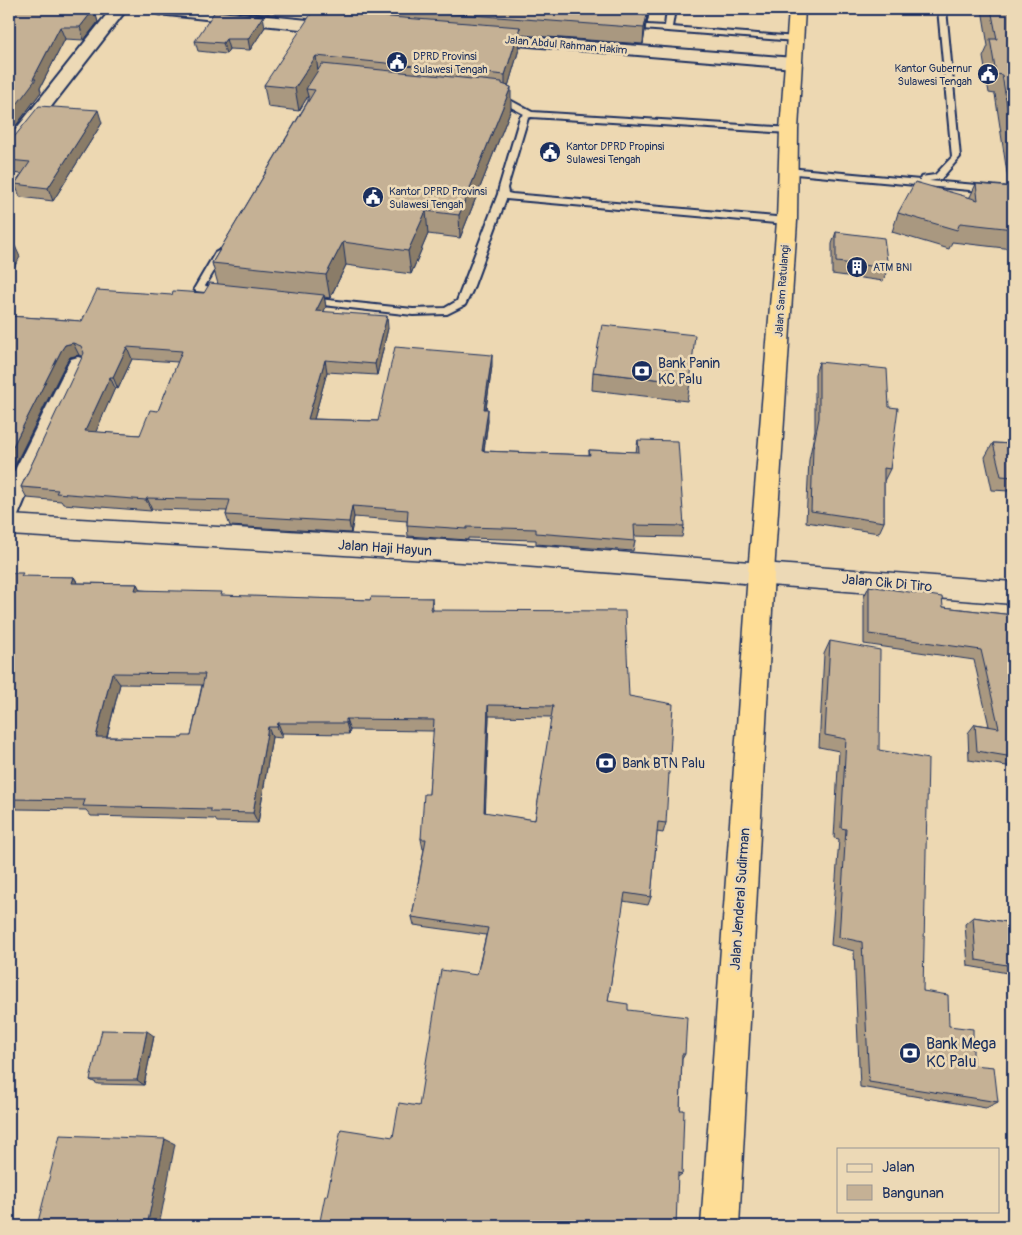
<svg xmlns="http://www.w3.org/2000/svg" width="1022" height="1235" viewBox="0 0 1022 1235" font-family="Pangolin,sans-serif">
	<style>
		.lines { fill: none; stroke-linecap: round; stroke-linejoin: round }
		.lane-casing { stroke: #1b2f5e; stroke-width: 4 }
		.street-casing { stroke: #1b2f5e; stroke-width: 4 }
		.secondary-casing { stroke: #1b2f5e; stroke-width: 3 }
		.highway-casing { stroke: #1b2f5e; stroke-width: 3 }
		.lane { fill: #ecd9b6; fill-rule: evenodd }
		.street { fill: #ecd9b6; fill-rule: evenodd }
		.secondary { fill: #ecd9b6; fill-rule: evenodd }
		.highway { fill: #fedd96; fill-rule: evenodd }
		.wall { fill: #a99880; stroke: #1b2f5e; fill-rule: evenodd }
		.shaded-wall { fill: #8a7c68; stroke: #1b2f5e }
		.building { fill: #c5b195; stroke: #1b2f5e; fill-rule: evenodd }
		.labels { text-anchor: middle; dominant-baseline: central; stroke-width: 5; stroke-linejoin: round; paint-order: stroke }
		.far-street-label { font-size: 11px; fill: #1b2f5e; stroke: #ecd9b6 }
		.far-poi-label { font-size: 11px; fill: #1b2f5e; stroke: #ecd9b6; text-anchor: start }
		.poi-label { font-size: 14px; fill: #1b2f5e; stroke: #ecd9b6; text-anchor: start }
		.street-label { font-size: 14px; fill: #1b2f5e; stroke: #ecd9b6 }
		.near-poi-label { font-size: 16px; fill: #1b2f5e; stroke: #ecd9b6; text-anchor: start }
	</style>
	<rect width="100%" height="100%" fill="#edd8b2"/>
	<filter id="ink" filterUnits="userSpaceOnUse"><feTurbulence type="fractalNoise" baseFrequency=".02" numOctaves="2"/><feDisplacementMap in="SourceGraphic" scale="10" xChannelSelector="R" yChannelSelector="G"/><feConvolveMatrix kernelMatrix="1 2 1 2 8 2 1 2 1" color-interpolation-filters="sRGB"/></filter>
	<g filter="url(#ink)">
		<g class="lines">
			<g class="lane-casing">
				<g id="lane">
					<path d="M 667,9 L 675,9 L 672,27 L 796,37 L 800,39 L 796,41 L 629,28 L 625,26 L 629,24 L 665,26 Z"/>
					<path d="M 938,9 L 946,9 L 960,157 L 941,179 L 929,181 L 1013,188 L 1013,194 L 785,173 L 785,169 L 788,168 L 920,180 L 921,177 L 935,175 L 952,157 Z"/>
					<path d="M 492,98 L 508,99 L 532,112 L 792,128 L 792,132 L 789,133 L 531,117 L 528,118 L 507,188 L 508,193 L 512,194 L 787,218 L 792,221 L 787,224 L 506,199 L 472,291 L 465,305 L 447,314 L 413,315 L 305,303 L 304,301 L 309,298 L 413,309 L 445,308 L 457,301 L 498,194 L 499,188 L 520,117 L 524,114 L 503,103 L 492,102 Z"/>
					<path d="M 220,250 L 225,253 L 205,286 L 222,288 L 227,291 L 222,294 L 196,291 L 194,289 L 215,253 Z"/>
				</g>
			</g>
			<g class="street-casing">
				<g id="street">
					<path d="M 111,9 L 127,9 L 15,153 L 9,154 L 9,138 Z"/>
					<path d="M 151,9 L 199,9 L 338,23 L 343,25 L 346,28 L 343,31 L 338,33 L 158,14 L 153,12 Z"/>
					<path d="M 485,34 L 794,58 L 800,60 L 802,63 L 800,66 L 794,68 L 480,42 L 477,39 L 480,36 Z"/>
					<path d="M 78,357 L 85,359 L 88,364 L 36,472 L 17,518 L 9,521 L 9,484 L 14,472 L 68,364 L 71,359 Z"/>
				</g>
			</g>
			<g class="secondary-casing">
				<path id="secondary" d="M 9,515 L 511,544 L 1013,582 L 1013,604 L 511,565 L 9,535 Z"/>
			</g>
			<g class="highway-casing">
				<path id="highway" d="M 789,9 L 805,9 L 798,130 L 797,221 L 774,573 L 739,1226 L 701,1226 L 748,573 L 777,221 L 780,130 Z"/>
			</g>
			<use href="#lane" class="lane"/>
			<use href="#street" class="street"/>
			<use href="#secondary" class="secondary"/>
			<use href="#highway" class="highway"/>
		</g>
		<g class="wall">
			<path d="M 9,9 L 108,9 L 90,9 L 94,9 L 98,22 L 84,40 L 65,39 L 40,88 L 41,92 L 9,135 Z"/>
			<path d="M 226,9 L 278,9 L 274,14 L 226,10 Z"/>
			<path d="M 323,9 L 650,9 L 647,23 L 646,23 L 643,44 L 520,35 L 519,49 L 508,86 L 511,109 L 460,238 L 428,234 L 411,274 L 346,265 L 330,298 L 324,297 L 326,307 L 323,312 L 388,328 L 377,375 L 327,372 L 314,419 L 378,421 L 492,366 L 486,409 L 488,421 L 484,451 L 589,455 L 589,450 L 636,452 L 638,440 L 684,526 L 682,537 L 634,536 L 635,541 L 633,551 L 536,544 L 536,540 L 468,538 L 468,540 L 408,536 L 407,525 L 407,521 L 354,517 L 351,533 L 230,526 L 226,515 L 227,511 L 152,509 L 151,511 L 63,504 L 61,501 L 27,498 L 21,487 L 83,357 L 79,355 L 70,357 L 66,363 L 12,471 L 9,480 L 9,316 L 82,321 L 172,295 L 204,293 L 218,284 L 212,263 L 308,101 L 308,96 L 299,111 L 268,107 L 264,85 L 324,11 ZM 132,359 L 178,362 L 158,411 L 140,435 L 95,432 L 115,388 L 118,389 Z"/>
			<path d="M 982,9 L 1013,9 L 1013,187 L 1009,186 L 995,94 L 989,93 L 983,57 L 988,46 Z"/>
			<path d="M 265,27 L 250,50 L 229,49 L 226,54 L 198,51 L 195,41 Z"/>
			<path d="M 102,123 L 53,201 L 20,197 L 15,184 L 22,174 L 9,173 L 9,142 Z"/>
			<path d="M 976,184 L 1013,187 L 1013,249 L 952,242 L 949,249 L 892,232 L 898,213 L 970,197 Z"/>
			<path d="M 836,232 L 888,268 L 883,281 L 832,274 L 832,244 Z"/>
			<path d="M 819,362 L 889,407 L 890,469 L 884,481 L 884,522 L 879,533 L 806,522 L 809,460 L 815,430 L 815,374 Z"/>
			<path d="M 593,372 L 690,383 L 687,401 L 592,390 Z"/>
			<path d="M 993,443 L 1013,444 L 1013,502 L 1009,491 L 992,490 L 985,457 Z"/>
			<path d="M 9,573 L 25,577 L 74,577 L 78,583 L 137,584 L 140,590 L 223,596 L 370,600 L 432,598 L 433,610 L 629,696 L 666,823 L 663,833 L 657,832 L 651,897 L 648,905 L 623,901 L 608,1001 L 628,1010 L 685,1054 L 682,1059 L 680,1110 L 682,1174 L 678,1177 L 327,1196 L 393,1137 L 419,1106 L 477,975 L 486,935 L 414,925 L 412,917 L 424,849 L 423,849 L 421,839 L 429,794 L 434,731 L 350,730 L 349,734 L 282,733 L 282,738 L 272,737 L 258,823 L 217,822 L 215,819 L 91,816 L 86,810 L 17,809 L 11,803 L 9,802 ZM 120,684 L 202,685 L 191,736 L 182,738 L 107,737 ZM 489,716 L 552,717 L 535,820 L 485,813 Z"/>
			<path d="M 869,586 L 943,607 L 1013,615 L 1013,767 L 969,760 L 968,733 L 975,724 L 989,726 L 974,660 L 864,644 L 864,597 Z"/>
			<path d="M 830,641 L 879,750 L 923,991 L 949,1026 L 998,1102 L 986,1108 L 860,1087 L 854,951 L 831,945 L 839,839 L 834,838 L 839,751 L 819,747 L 824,654 Z"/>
			<path d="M 973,917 L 1013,923 L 1013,974 L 968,966 L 965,924 Z"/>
			<path d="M 154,1036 L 144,1085 L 98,1084 L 90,1080 Z"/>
			<path d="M 881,1224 L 912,1226 L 872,1226 Z"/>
		</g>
		<g class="shaded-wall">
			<path d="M 94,9 L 98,22 L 84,40 L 80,27 Z"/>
			<path d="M 273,9 L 278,9 L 274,14 Z"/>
			<path d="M 649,9 L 650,9 L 647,23 Z"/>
			<path d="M 647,15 L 645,31 L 643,44 L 644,28 Z"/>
			<path d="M 263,16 L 265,27 L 250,50 L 248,39 Z"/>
			<path d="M 60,27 L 65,39 L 40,88 L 41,92 L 9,135 L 9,115 L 33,79 Z"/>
			<path d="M 520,27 L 519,49 L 505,97 L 505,75 Z"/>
			<path d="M 226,39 L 229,49 L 226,54 L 223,43 Z"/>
			<path d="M 316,56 L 319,78 L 306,89 L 308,96 L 299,111 L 295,88 Z"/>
			<path d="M 511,87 L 511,109 L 460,238 L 459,215 Z"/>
			<path d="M 98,110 L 102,123 L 53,201 L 48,188 Z"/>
			<path d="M 426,211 L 428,234 L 411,274 L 408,251 Z"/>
			<path d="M 343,242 L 346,265 L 330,298 L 326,275 Z"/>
			<path d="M 15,246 L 20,257 L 9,276 L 9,255 Z"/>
			<path d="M 9,277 L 13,285 L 9,292 Z"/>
			<path d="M 324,295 L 326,307 L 318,323 L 316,311 Z"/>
			<path d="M 9,299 L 12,306 L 9,313 Z"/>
			<path d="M 387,316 L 388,328 L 377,375 L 375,364 Z"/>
			<path d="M 73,343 L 79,355 L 70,357 L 66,363 L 12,471 L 9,480 L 9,454 L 61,351 L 65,345 Z"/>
			<path d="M 127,347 L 132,359 L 118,389 L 113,377 Z"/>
			<path d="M 492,355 L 492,366 L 484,421 L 484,409 Z"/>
			<path d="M 325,360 L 327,372 L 311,430 L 308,419 Z"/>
			<path d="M 110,377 L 115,388 L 91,443 L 85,431 Z"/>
			<path d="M 488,409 L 488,421 L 482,463 L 482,451 Z"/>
			<path d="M 147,498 L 152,509 L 151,511 L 146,500 Z"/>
			<path d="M 352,506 L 354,517 L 351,533 L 349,522 Z"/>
			<path d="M 74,577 L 81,590 L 72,583 Z"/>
			<path d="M 137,584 L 143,596 L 135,590 Z"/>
			<path d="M 112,673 L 120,684 L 104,748 L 96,737 Z"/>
			<path d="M 488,705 L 489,716 L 485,822 L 484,812 Z"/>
			<path d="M 346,719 L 350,730 L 349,734 L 346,723 Z"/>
			<path d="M 278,723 L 282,733 L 282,738 L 277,727 Z"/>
			<path d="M 268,727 L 272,737 L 258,823 L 253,813 Z"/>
			<path d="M 147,1031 L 154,1036 L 144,1085 L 137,1080 Z"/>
			<path d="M 9,1053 L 13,1055 L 9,1068 Z"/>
			<path d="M 165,1139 L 175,1144 L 159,1226 L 147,1226 Z"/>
		</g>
		<g class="building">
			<path d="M 9,9 L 94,9 L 80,27 L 60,27 L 33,79 L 36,79 L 9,115 Z"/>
			<path d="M 391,9 L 564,9 L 647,15 L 644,28 Z"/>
			<path d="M 991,9 L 1013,9 L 1013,140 L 1002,75 L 996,74 L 990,39 L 997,39 Z"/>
			<path d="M 215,11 L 263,16 L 248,39 L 226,39 L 223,43 L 195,41 Z"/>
			<path d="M 313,11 L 520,27 L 505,75 L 316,56 L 295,88 L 264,85 Z"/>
			<path d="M 322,64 L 502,82 L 502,84 L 511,87 L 459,215 L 426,211 L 408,251 L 343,242 L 326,275 L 212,263 L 315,90 L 306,89 Z"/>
			<path d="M 39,106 L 98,110 L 48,188 L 15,184 L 30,162 L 9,160 L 9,142 L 11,141 Z"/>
			<path d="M 915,182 L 978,200 L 976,184 L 1013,187 L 1013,229 L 960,223 L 957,230 L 898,213 Z"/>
			<path d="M 836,232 L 884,238 L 888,268 L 836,262 Z"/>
			<path d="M 9,245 L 15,246 L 9,255 Z"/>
			<path d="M 210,283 L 324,295 L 316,311 L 387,316 L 375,364 L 325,360 L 308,419 L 378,421 L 395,347 L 492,355 L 484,409 L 488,409 L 482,451 L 590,455 L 589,450 L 639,452 L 638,440 L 678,441 L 684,526 L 634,525 L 635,541 L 536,533 L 536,529 L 467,527 L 467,529 L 407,525 L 408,510 L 352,506 L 349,522 L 226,515 L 230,500 L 147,498 L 146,500 L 56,493 L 58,490 L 21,487 L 84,353 L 81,346 L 73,343 L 65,345 L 61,351 L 9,454 L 9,316 L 82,321 L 97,290 L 172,295 L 173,291 L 204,293 ZM 127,347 L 182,351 L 158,411 L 150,410 L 140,435 L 85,431 L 110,377 L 113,377 Z"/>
			<path d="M 602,325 L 695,335 L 690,383 L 593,372 Z"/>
			<path d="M 819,362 L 887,369 L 889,407 L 898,408 L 890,469 L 884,468 L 884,522 L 811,511 L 813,448 L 819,418 Z"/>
			<path d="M 993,443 L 1013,444 L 1013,477 L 1001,476 Z"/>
			<path d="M 9,573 L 23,573 L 21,576 L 74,577 L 72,583 L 137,584 L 135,590 L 222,592 L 221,595 L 370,600 L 371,597 L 432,598 L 431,610 L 625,611 L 629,696 L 673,704 L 666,823 L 658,822 L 651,897 L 625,893 L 608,1001 L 628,1004 L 628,1010 L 687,1017 L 685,1054 L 682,1054 L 680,1110 L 684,1110 L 682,1174 L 678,1173 L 676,1226 L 319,1226 L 325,1196 L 327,1196 L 341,1129 L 393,1137 L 399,1103 L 419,1106 L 441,970 L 477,975 L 488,928 L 412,917 L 426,839 L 421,839 L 424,794 L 429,794 L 434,720 L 346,719 L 346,723 L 278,723 L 277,727 L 268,727 L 253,813 L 211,812 L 211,809 L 83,806 L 85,800 L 9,799 ZM 112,673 L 205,674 L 191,736 L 183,736 L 182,738 L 96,737 ZM 488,705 L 553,706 L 535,820 L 484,812 Z"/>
			<path d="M 869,586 L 942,597 L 943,607 L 1013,615 L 1013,757 L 977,751 L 975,724 L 999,728 L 981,650 L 869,634 Z"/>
			<path d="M 830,641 L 880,650 L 879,750 L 928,759 L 923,991 L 948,995 L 949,1026 L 973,1029 L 973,1065 L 994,1067 L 998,1102 L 869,1082 L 862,942 L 839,937 L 846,829 L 841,828 L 846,739 L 825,735 Z"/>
			<path d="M 973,917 L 1013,923 L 1013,966 L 976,960 Z"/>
			<path d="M 102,1030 L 147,1031 L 137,1080 L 90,1080 Z"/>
			<path d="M 60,1135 L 165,1139 L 147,1226 L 37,1226 Z"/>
			<path d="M 881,1224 L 912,1226 L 881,1226 Z"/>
		</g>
	</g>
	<defs>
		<g id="civic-disc" transform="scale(1.125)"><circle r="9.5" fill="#1b2f5e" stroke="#ecd9b6"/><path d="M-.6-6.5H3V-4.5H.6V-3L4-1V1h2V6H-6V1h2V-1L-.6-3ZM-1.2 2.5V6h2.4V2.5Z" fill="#fff"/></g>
		<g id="building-disc" transform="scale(1.125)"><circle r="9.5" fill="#1b2f5e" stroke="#ecd9b6"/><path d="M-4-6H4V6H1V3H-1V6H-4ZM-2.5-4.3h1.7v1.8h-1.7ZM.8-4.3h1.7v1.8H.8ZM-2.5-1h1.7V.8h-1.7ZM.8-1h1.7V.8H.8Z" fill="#fff"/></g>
		<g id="bank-disc" transform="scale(1.125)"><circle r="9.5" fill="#1b2f5e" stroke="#ecd9b6"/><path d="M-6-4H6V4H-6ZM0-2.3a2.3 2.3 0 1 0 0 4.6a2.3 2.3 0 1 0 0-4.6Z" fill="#fff"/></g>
	</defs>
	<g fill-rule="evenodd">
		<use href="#civic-disc" x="397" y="62"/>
		<use href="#civic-disc" x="988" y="74"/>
		<use href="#civic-disc" x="550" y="152"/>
		<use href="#civic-disc" x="373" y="197"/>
		<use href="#building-disc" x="857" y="267"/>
		<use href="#bank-disc" x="642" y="371"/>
		<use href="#bank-disc" x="606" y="763"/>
		<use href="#bank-disc" x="910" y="1053"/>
	</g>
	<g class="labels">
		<g class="far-street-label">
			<text transform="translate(566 45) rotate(5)">Jalan Abdul Rahman Hakim</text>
			<text transform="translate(782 291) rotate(-86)">Jalan Sam Ratulangi</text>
		</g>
		<g class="far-poi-label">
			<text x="413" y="56">DPRD Provinsi<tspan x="413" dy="13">Sulawesi Tengah</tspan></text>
			<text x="972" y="68" text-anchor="end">Kantor Gubernur<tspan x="972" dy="13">Sulawesi Tengah</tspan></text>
			<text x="566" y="146">Kantor DPRD Propinsi<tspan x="566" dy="13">Sulawesi Tengah</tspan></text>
			<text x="389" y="191">Kantor DPRD Provinsi<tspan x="389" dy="13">Sulawesi Tengah</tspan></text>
			<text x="873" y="267">ATM BNI</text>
		</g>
		<g class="poi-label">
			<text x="658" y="363">Bank Panin<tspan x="658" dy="16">KC Palu</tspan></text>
			<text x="622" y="763">Bank BTN Palu</text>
		</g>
		<g class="street-label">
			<text transform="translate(385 548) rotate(4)">Jalan Haji Hayun</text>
			<text transform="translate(887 583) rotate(5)">Jalan Cik Di Tiro</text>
			<text transform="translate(740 899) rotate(-86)">Jalan Jenderal Sudirman</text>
		</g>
		<g class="near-poi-label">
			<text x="926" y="1044">Bank Mega<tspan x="926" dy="18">KC Palu</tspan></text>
		</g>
	</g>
	<rect width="1022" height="1235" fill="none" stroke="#ecd9b6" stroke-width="30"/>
	<rect x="15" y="15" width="992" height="1205" fill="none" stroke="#1b2f5e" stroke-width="2" filter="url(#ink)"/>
	<rect x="837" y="1148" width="162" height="65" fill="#ecd9b6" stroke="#989593"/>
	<rect x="847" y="1164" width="25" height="8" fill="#ecd9b6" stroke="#989593"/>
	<text x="882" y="1172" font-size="15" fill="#1b2f5e">Jalan</text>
	<rect x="847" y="1185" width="25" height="15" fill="#c5b195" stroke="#989593"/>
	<text x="882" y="1198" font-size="15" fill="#1b2f5e">Bangunan</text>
</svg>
